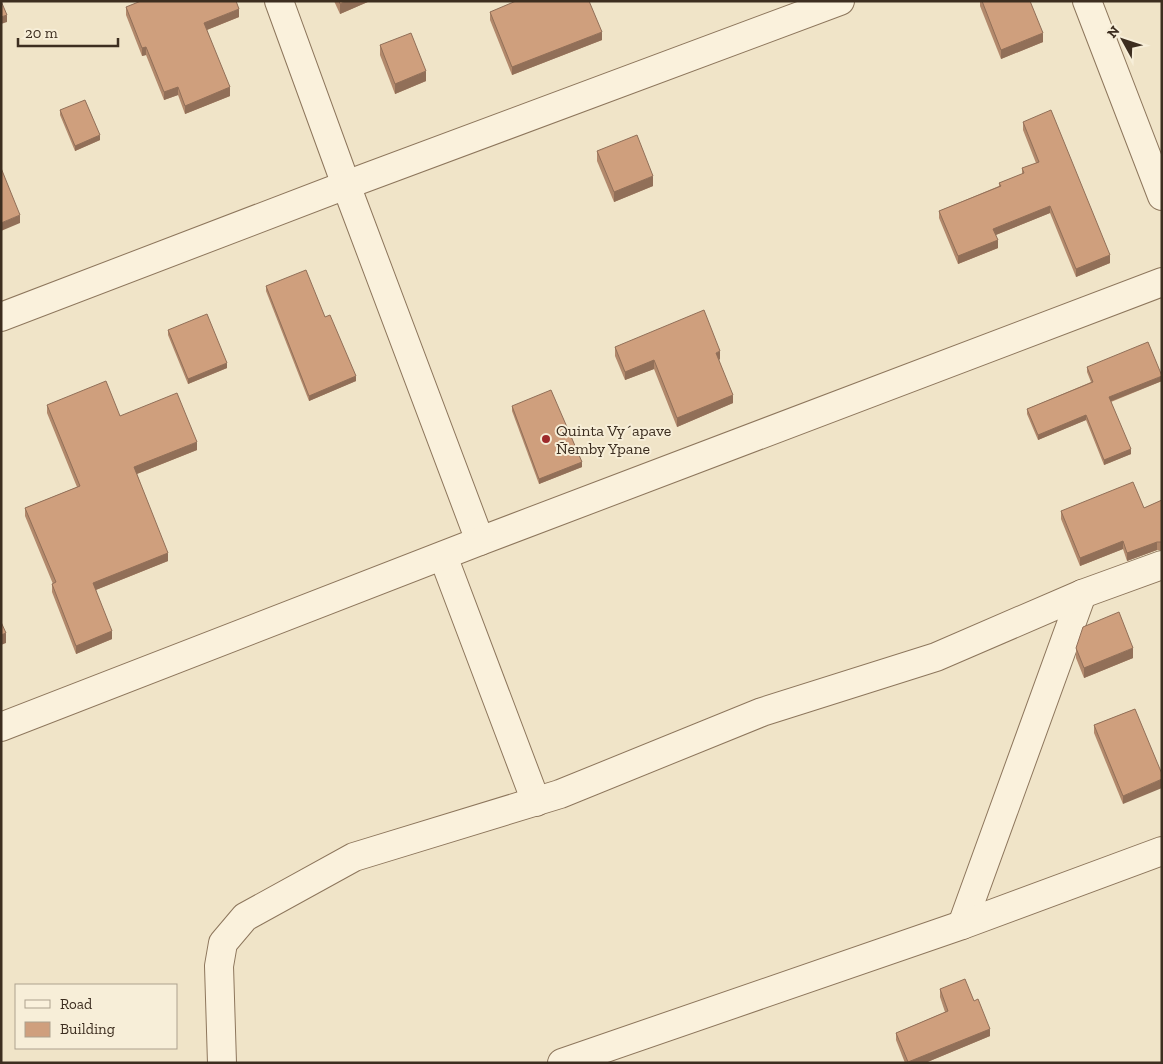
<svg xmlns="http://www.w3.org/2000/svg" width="1163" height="1064" viewBox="0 0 1163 1064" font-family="'Zilla Slab',serif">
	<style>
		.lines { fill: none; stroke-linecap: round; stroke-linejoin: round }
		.minor-casing { stroke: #8d765c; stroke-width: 30 }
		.minor { stroke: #faf1dc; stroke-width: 28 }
		.wall { fill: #b2896c }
		.shaded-wall { fill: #916f58 }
		.building { fill: #cf9f7d; stroke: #916f58 }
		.poi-dot { fill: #9e2a2b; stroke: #f7eed8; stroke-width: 2 }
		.labels { text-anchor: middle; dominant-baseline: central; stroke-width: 4; stroke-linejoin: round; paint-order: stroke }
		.poi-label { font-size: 16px; fill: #3d2e20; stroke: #f7eed8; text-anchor: start }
	</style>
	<rect width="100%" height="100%" fill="#f0e4c8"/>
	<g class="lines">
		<g class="minor-casing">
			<g id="minor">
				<path d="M 279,1 L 346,185 L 480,541"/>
				<path d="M 1087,1 L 1162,196"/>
				<path d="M 1,317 L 346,185 L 840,1"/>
				<path d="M 443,556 L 536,802"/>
				<path d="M 1,727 L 480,541 L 1162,282"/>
				<path d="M 962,925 L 1082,594"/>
				<path d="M 222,1063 L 219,966 L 223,943 L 245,917 L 354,857 L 560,794 L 762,712 L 936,657 L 1082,594 L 1162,565"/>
				<path d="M 562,1063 L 962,925 L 1162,851"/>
			</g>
		</g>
		<use href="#minor" class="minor"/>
	</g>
	<g class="wall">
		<path d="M 334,1 L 370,1 L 340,14 Z"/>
		<path d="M 980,1 L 1030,1 L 1043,42 L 1001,59 L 980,6 Z"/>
		<path d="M 126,7 L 239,17 L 207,30 L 230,96 L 185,114 L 178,95 L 164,100 L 146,55 L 142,56 L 126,15 Z"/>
		<path d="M 490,12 L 602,40 L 512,75 L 490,20 Z"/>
		<path d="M 380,45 L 426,81 L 395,94 L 380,55 Z"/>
		<path d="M 60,110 L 100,140 L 75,151 L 60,115 Z"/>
		<path d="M 1023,122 L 1110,263 L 1076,277 L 1050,213 L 996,235 L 998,248 L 958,264 L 939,218 L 939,211 L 999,186 L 999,183 L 1022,174 L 1022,168 L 1036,163 L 1023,130 Z"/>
		<path d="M 597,151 L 653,186 L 614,202 L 597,161 Z"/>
		<path d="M 266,286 L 325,317 L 356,381 L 309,401 L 266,291 Z"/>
		<path d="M 168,330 L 227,368 L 188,384 L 168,335 Z"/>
		<path d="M 615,347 L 720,359 L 719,360 L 733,403 L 677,427 L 654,369 L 625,380 L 615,356 Z"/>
		<path d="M 1087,367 L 1162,381 L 1111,402 L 1131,454 L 1104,465 L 1086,420 L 1038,440 L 1027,414 L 1027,409 L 1091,382 L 1087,372 Z"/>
		<path d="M 47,405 L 120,416 L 197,450 L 137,474 L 168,561 L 96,590 L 112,639 L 76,654 L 52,592 L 52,584 L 53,584 L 25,516 L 25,508 L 77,487 L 47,413 Z"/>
		<path d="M 512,406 L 582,467 L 539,484 L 512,411 Z"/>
		<path d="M 1162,500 L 1162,550 L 1157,550 L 1127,561 L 1123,549 L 1080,566 L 1061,519 L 1061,511 L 1144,508 Z"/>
		<path d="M 1076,648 L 1133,658 L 1084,678 L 1076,658 Z"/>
		<path d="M 1135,709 L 1123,804 L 1094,733 L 1094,725 Z"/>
		<path d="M 940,989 L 974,1001 L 990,1036 L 925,1063 L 905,1063 L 896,1040 L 896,1033 L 945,1012 L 940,997 Z"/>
	</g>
	<g class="shaded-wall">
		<path d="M 346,1 L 370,1 L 340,14 L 340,4 Z"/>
		<path d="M 239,9 L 239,17 L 204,31 L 204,23 Z"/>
		<path d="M 7,15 L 7,22 L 1,24 L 1,17 Z"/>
		<path d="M 602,32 L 602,40 L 512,75 L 512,67 Z"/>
		<path d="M 1043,33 L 1043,42 L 1001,59 L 1001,50 Z"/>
		<path d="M 146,47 L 146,55 L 142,56 L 142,48 Z"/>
		<path d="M 426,71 L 426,81 L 395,94 L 395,84 Z"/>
		<path d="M 178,87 L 178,95 L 164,100 L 164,92 Z"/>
		<path d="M 230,87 L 230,96 L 185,114 L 185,106 Z"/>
		<path d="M 100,135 L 100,140 L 75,151 L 75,146 Z"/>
		<path d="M 653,176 L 653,186 L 614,202 L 614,192 Z"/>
		<path d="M 1050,206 L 1050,213 L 993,236 L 993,229 Z"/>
		<path d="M 20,215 L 20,223 L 1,231 L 1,223 Z"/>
		<path d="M 998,240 L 998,248 L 958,264 L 958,256 Z"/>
		<path d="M 1110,255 L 1110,263 L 1076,277 L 1076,269 Z"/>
		<path d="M 720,351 L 720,359 L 716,361 L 716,353 Z"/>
		<path d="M 654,360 L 654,369 L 625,380 L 625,372 Z"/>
		<path d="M 227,363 L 227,368 L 188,384 L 188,379 Z"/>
		<path d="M 356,376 L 356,381 L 309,401 L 309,396 Z"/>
		<path d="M 1162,376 L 1162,381 L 1109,402 L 1109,397 Z"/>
		<path d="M 733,395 L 733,403 L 677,427 L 677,418 Z"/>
		<path d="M 1086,415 L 1086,420 L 1038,440 L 1038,435 Z"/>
		<path d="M 197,442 L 197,450 L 134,475 L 134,467 Z"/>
		<path d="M 1131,449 L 1131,454 L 1104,465 L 1104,460 Z"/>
		<path d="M 582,462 L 582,467 L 539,484 L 539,479 Z"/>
		<path d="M 1123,541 L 1123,549 L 1080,566 L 1080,558 Z"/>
		<path d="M 1157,542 L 1157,550 L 1127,561 L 1127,553 Z"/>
		<path d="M 168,553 L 168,561 L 93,591 L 93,583 Z"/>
		<path d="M 112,631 L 112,639 L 76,654 L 76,646 Z"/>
		<path d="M 6,633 L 6,643 L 1,645 L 1,635 Z"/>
		<path d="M 1133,648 L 1133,658 L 1084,678 L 1084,668 Z"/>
		<path d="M 1162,779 L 1162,788 L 1123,804 L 1123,796 Z"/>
		<path d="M 990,1029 L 990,1036 L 925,1063 L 908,1063 L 908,1062 Z"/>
	</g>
	<g class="building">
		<path d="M 1,1 L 7,15 L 1,17 Z"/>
		<path d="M 141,1 L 236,1 L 239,9 L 204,23 L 230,87 L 185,106 L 178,87 L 164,92 L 146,47 L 142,48 L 126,7 Z"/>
		<path d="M 339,1 L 346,1 L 340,4 Z"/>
		<path d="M 516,1 L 589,1 L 602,32 L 512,67 L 490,12 Z"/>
		<path d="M 982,1 L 1030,1 L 1043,33 L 1001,50 Z"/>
		<path d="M 411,33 L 426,71 L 395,84 L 380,45 Z"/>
		<path d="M 85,100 L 100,135 L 75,146 L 60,110 Z"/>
		<path d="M 1051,110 L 1110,255 L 1076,269 L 1050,206 L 993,229 L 998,240 L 958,256 L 939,211 L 1001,186 L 999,183 L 1024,173 L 1022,168 L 1039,162 L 1023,122 Z"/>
		<path d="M 637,135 L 653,176 L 614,192 L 597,151 Z"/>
		<path d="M 1,168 L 20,215 L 1,223 Z"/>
		<path d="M 306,270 L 325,317 L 330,315 L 356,376 L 309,396 L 266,286 Z"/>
		<path d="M 704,310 L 720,351 L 716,353 L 733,395 L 677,418 L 654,360 L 625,372 L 615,347 Z"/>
		<path d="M 207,314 L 227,363 L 188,379 L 168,330 Z"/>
		<path d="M 1148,342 L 1162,376 L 1109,397 L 1131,449 L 1104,460 L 1086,415 L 1038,435 L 1027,409 L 1093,382 L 1087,367 Z"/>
		<path d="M 106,381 L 120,416 L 177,393 L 197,442 L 134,467 L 168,553 L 93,583 L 112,631 L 76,646 L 52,584 L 56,582 L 25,508 L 80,486 L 47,405 Z"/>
		<path d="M 551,390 L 582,462 L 539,479 L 512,406 Z"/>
		<path d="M 1133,482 L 1144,508 L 1162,500 L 1162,542 L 1157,542 L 1127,553 L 1123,541 L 1080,558 L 1061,511 Z"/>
		<path d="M 1119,612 L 1133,648 L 1084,668 L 1076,648 L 1083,627 Z"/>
		<path d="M 1,622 L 6,633 L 1,635 Z"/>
		<path d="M 1135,709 L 1162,774 L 1162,779 L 1123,796 L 1094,725 Z"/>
		<path d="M 965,979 L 974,1001 L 978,999 L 990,1029 L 908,1062 L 896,1033 L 948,1011 L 940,989 Z"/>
	</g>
	<circle class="poi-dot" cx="546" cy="439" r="5"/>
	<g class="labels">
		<g class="poi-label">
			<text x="556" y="430">Quinta Vy´apave<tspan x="556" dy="18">Ñemby Ypane</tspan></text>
		</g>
	</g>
	<rect width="1163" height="1064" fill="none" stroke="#3d2e20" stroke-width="5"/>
	<rect x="15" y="984" width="162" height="65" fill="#f7eed8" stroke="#ada18e"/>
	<rect x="25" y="1000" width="25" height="8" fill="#faf1dc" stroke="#ada18e"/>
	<text x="60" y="1009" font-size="15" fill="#3d2e20">Road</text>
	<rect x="25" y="1022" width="25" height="15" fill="#cf9f7d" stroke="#ada18e"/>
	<text x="60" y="1034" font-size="15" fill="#3d2e20">Building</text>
	<g transform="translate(1123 40) rotate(310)" stroke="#f7eed8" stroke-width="4" paint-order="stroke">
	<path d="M0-4L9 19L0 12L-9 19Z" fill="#3d2e20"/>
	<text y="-8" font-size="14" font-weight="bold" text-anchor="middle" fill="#3d2e20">N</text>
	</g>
	<path d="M18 38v8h100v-8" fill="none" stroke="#3d2e20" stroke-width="2.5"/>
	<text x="25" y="38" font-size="15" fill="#3d2e20" stroke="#f7eed8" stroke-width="4" paint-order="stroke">20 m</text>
</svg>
